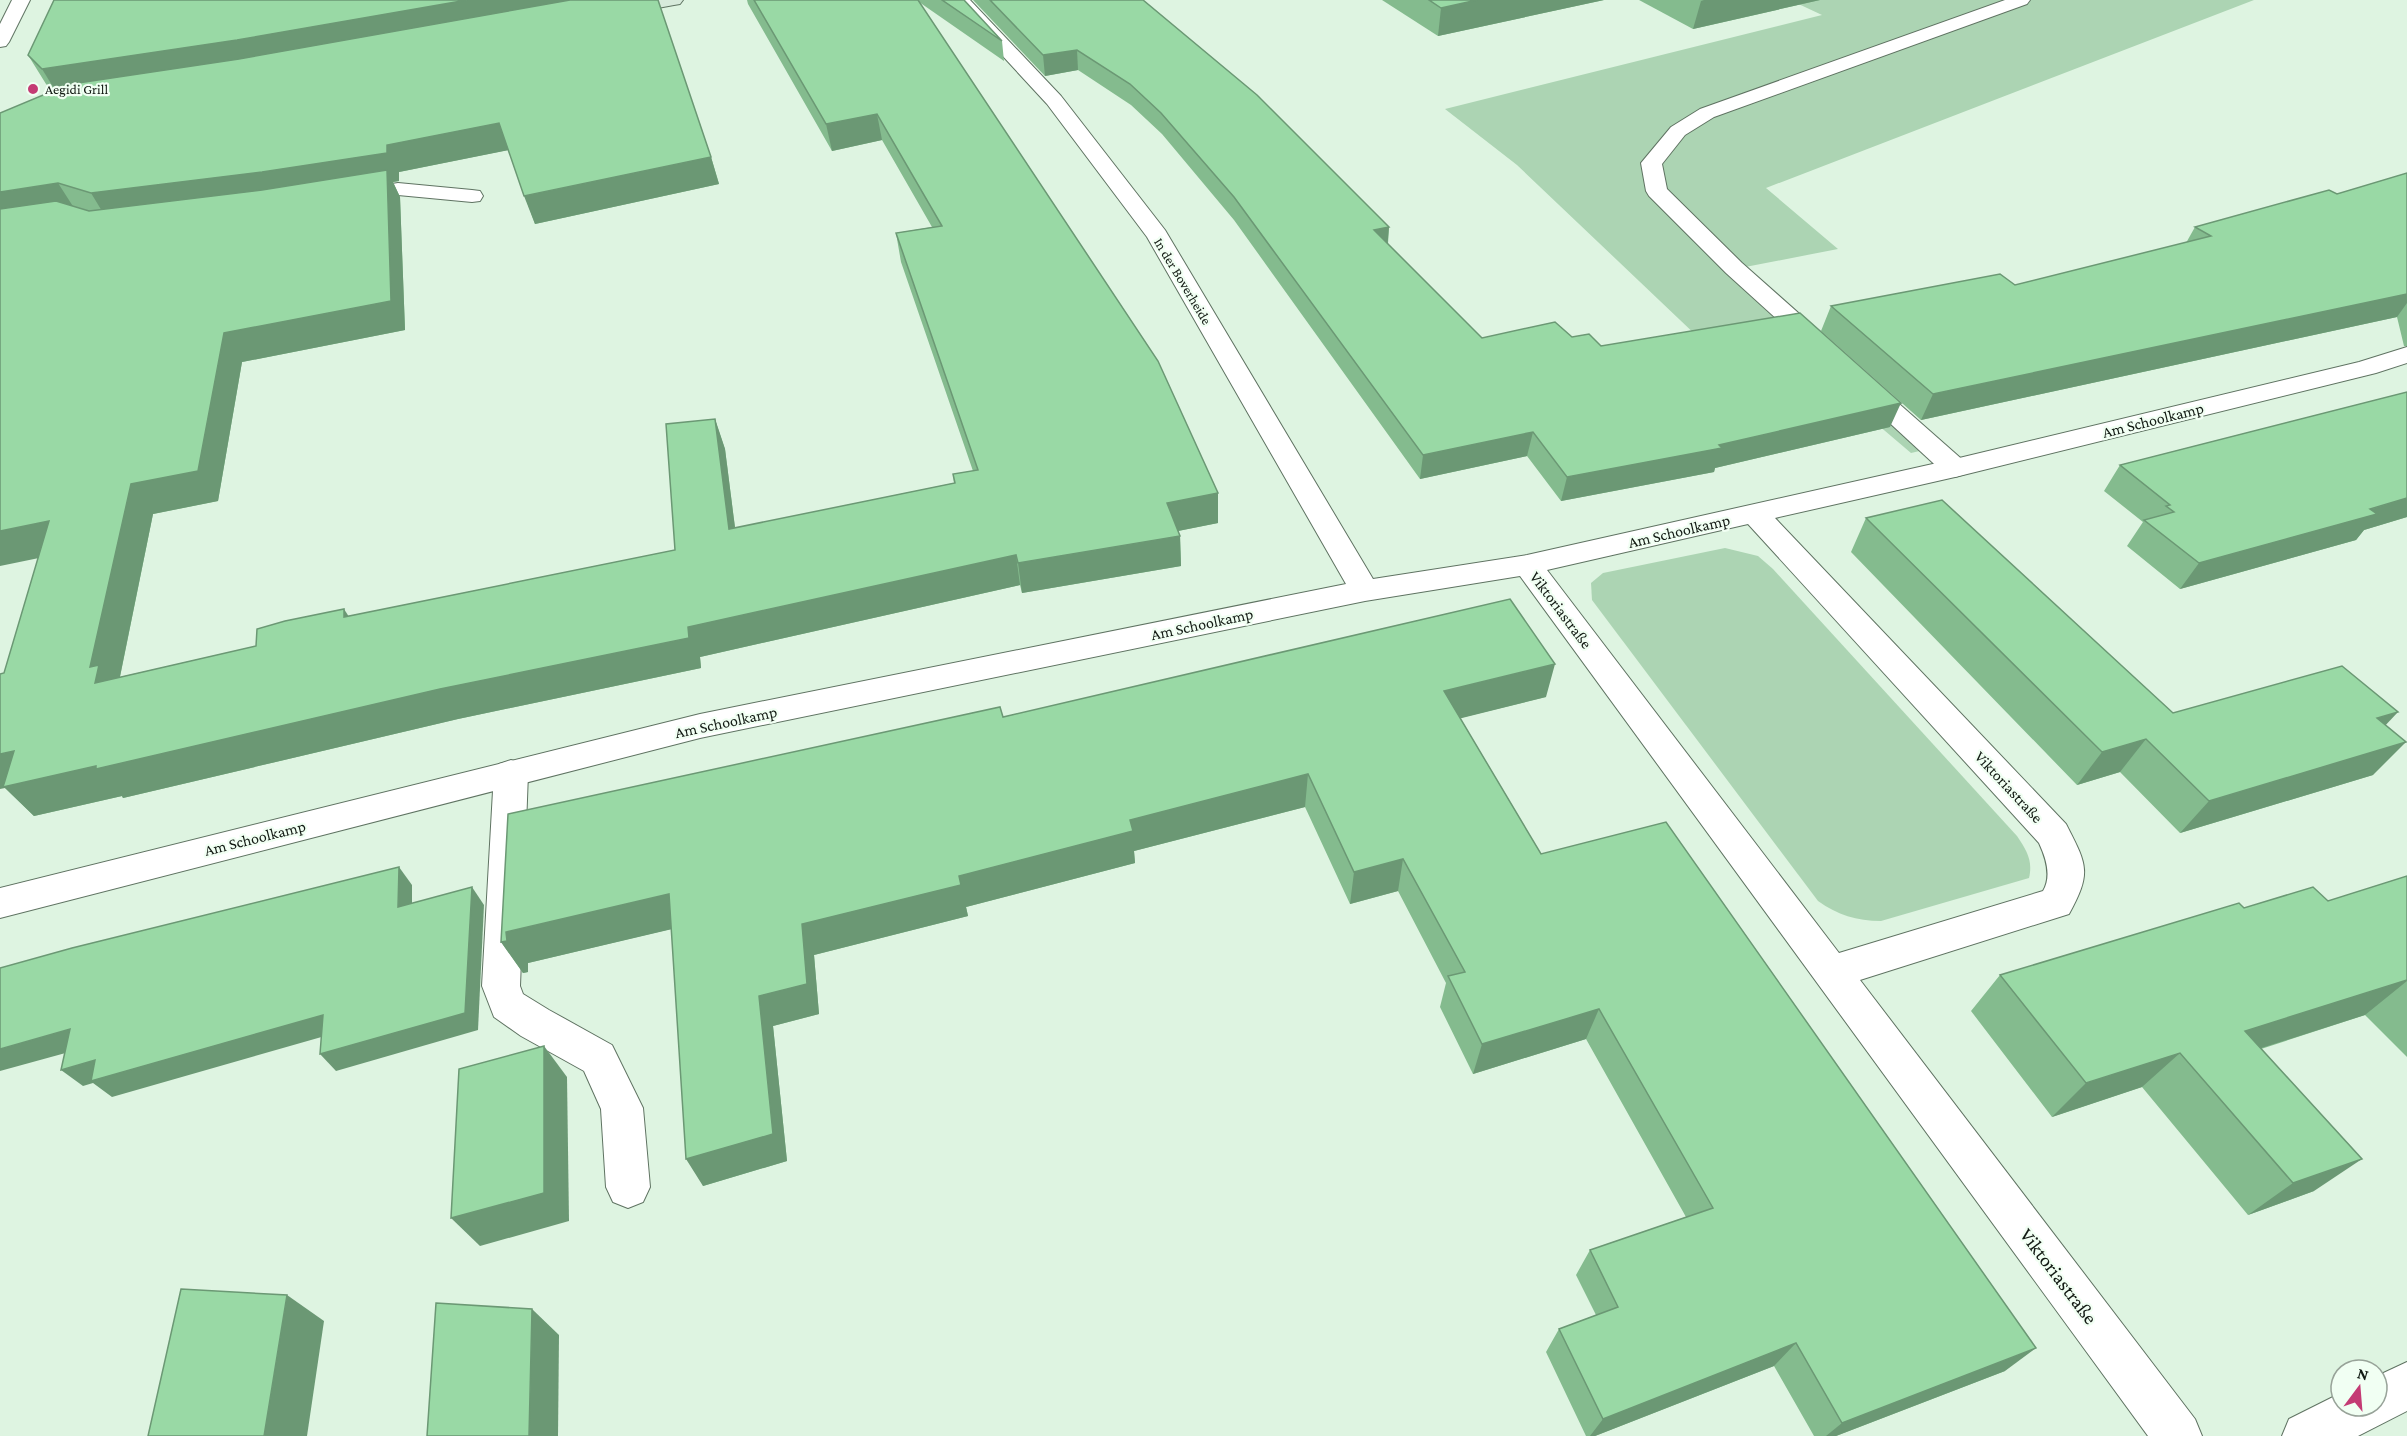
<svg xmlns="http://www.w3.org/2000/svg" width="2407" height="1436" viewBox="0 0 2407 1436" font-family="'Crimson Pro',serif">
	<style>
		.green { fill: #acd4b3 }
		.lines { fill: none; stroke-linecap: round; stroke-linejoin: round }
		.service-casing { stroke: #5f7362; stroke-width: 2 }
		.minor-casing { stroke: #5f7362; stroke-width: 2 }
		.tertiary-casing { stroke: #5f7362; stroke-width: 2 }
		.secondary-casing { stroke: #5f7362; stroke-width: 2 }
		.service { fill: #fff; fill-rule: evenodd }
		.minor { fill: #fff; fill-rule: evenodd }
		.tertiary { fill: #fff; fill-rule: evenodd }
		.secondary { fill: #d7eadb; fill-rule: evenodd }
		.wall { fill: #84bb8e }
		.shaded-wall { fill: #6b9874 }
		.building { fill: #99d9a5; stroke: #6b9874; stroke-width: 1.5 }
		.poi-dot { fill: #c43b74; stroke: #f1fff3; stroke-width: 2 }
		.labels { text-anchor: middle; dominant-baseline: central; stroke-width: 4.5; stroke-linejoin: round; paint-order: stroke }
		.far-poi-label { font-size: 14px; fill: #121a13; stroke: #f1fff3; text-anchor: start }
		.far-street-label { font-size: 14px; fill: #121a13; stroke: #f1fff3 }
		.street-label { font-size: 16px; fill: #121a13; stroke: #f1fff3 }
		.near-street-label { font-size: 20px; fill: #121a13; stroke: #f1fff3 }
	</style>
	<rect width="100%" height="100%" fill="#def4e1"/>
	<g class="green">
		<path d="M 1790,0 L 2254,0 L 1766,188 L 1838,249 L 1740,268 L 1941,446 L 1911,453 L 1765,329 L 1700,339 L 1517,165 L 1445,109 L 1822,15 Z"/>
		<path d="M 1725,548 L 1758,556 L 1773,569 L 2017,836 C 2027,851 2033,861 2029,878 L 1881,921 C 1856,921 1838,915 1818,901 L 1592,600 L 1591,583 L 1603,573 Z"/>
	</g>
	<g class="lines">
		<g class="service-casing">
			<g id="service">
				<path d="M 2005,0 L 2030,0 L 2027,4 L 1714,117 L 1685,135 L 1662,164 L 1667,189 L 1742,263 L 1830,341 L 1833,346 L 1830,351 L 1821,353 L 1812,351 L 1726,273 L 1649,196 L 1646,191 L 1641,163 L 1671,127 L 1700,109 Z"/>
				<path d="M 398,183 L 472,190 L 480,191 L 483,196 L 480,201 L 472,202 L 398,195 L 351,203 L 343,202 L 340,197 L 343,192 Z"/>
				<path d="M 1863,377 L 1872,380 L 1965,462 L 1969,468 L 1965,474 L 1955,477 L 1945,474 L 1854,390 L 1850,385 L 1854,380 Z"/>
				<path d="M 511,760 L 523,764 L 528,773 L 520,986 L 523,994 L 549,1010 L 612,1045 L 643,1108 L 650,1187 L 643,1202 L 628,1208 L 613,1202 L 606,1187 L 601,1109 L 584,1071 L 521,1036 L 494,1017 L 482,986 L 494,773 L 499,764 Z"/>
			</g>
		</g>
		<g class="minor-casing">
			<g id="minor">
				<path d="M 951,0 L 970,0 L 1061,96 L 1165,230 L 1373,579 L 1527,555 L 1955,459 L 2359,362 L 2407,347 L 2407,363 L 2376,373 L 1955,477 L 1775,518 L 2066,824 C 2087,865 2092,872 2069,914 L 1860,980 L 2195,1419 L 2202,1436 L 2148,1436 L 1520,576 L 1365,601 L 700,738 L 0,918 L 0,888 L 700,714 L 1346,584 L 1147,237 L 1047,104 ZM 1748,524 L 2039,843 C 2046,858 2052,876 2043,891 L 1839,953 L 1547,570 Z"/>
				<path d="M 2407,1362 L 2407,1411 L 2358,1436 L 2282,1436 L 2289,1419 L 2341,1393 L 2341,1406 L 2377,1406 L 2377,1376 Z"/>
			</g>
		</g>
		<g class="tertiary-casing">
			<path id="tertiary" d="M 12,0 L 30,0 L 9,42 L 6,46 L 0,47 L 0,24 Z"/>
		</g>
		<g class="secondary-casing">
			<path id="secondary" d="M 645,0 L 683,0 L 680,4 L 674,5 L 614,16 L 608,15 L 605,11 L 608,7 Z"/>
		</g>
		<use href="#service" class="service"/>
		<use href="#minor" class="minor"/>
		<use href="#tertiary" class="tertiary"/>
		<use href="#secondary" class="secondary"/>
	</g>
	<g class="wall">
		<path d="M 747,0 L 964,0 L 1002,41 L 1004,61 L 919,2 L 1218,493 L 1218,523 L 1178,531 L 1180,536 L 1181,566 L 1022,593 L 1020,585 L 700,657 L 701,668 L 458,719 L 123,798 L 122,796 L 34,816 L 5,788 L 4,673 L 38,558 L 53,91 L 46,84 L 28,55 L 711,157 L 719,184 L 535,224 L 508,150 L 399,172 L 399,181 L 393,182 L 400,197 L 405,330 L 242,362 L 218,501 L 153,514 L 120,677 L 256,646 L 349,616 L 675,550 L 715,419 L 725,449 L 735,528 L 954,483 L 953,474 L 973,471 L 901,262 L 896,233 L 932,227 L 882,140 L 832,151 L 748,4 Z"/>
		<path d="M 973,0 L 1143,0 L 1389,227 L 1388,244 L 1482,338 L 1572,337 L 1890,427 L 1715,468 L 1714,472 L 1561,501 L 1527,456 L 1420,479 L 1234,220 L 1162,134 L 1131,105 L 1078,70 L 1045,76 Z"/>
		<path d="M 1382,0 L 1604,0 L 1438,36 Z"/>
		<path d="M 1639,0 L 1820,0 L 1693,29 Z"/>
		<path d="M 2407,173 L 2407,346 L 2404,346 L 2397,317 L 1921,420 L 1821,331 L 1831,306 L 2015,285 L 2186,243 L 2195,227 L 2337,194 Z"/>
		<path d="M 2407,392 L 2407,517 L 2364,530 L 2356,540 L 2180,589 L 2127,546 L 2143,522 L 2104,491 L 2120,465 Z"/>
		<path d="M 1866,518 L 2173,713 L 2386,725 L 2373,775 L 2180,833 L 2120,772 L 2077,785 L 1851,552 Z"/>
		<path d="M 1546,697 L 1460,718 L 1541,854 L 2005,1371 L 1836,1436 L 1814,1436 L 1774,1366 L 1595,1436 L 1586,1436 L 1546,1352 L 1559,1329 L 1596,1315 L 1576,1275 L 1590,1250 L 1686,1217 L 1586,1039 L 1473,1074 L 1440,1007 L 1446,983 L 1398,891 L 1350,904 L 1305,807 L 1134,851 L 1135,863 L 966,907 L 968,916 L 814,955 L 819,1014 L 773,1026 L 787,1161 L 703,1186 L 671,929 L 528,963 L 528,972 L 523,973 L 501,942 L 1003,717 Z"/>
		<path d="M 2407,876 L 2407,1057 L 2365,1015 L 2261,1049 L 2314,1191 L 2248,1215 L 2142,1087 L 2052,1117 L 1971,1011 L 2000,975 L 2244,908 L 2328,901 Z"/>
	</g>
	<g class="shaded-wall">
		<path d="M 467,0 L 632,0 L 60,98 L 42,69 Z"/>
		<path d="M 1477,0 L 1604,0 L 1438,36 L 1441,8 Z"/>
		<path d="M 1704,0 L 1820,0 L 1693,29 L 1701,1 Z"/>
		<path d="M 1077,50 L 1078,70 L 1045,76 L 1043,55 Z"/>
		<path d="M 877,114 L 882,140 L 832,151 L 826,124 Z"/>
		<path d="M 499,123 L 509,150 L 399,172 L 399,181 L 393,182 L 400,197 L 405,330 L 242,362 L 218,501 L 153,514 L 118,686 L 95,683 L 90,667 L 108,221 L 91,193 L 387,145 Z"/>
		<path d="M 711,157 L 719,184 L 535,224 L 524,196 Z"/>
		<path d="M 58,183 L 76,211 L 0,222 L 0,192 Z"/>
		<path d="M 1389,227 L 1387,250 L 1374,230 Z"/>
		<path d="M 2407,294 L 2407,303 L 2397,317 L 1921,420 L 1933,394 Z"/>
		<path d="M 1901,403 L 1890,427 L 1715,468 L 1714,472 L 1561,501 L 1567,477 L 1719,445 Z"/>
		<path d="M 715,419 L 725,449 L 739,559 L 729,529 Z"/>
		<path d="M 1533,432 L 1527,456 L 1420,479 L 1423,455 Z"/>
		<path d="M 1218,493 L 1218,523 L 1168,533 L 1167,503 Z"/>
		<path d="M 2407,498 L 2407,517 L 2364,530 L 2356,540 L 2180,589 L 2199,563 Z"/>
		<path d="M 49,521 L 73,551 L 0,566 L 0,531 Z"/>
		<path d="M 1180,536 L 1181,566 L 1022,593 L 1018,563 Z"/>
		<path d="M 1016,555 L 1020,585 L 700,657 L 701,668 L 458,719 L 123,798 L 122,796 L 34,816 L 5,788 L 0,789 L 0,754 L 688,627 Z"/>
		<path d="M 344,609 L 363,639 L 344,617 Z"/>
		<path d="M 1555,664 L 1546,697 L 1438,724 L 1444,691 Z"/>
		<path d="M 2398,712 L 2366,746 L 2377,718 Z"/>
		<path d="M 2146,739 L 2120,772 L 2077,785 L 2102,752 Z"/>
		<path d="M 2406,742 L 2373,775 L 2180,833 L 2209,801 Z"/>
		<path d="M 1308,774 L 1305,807 L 1134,851 L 1135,863 L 966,907 L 968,916 L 814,955 L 819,1014 L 773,1026 L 787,1161 L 703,1186 L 686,1159 L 759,996 L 802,924 L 959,876 L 1130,820 Z"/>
		<path d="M 1403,859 L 1398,891 L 1350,904 L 1354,872 Z"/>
		<path d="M 399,867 L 412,885 L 412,925 L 398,907 Z"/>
		<path d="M 472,887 L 484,905 L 478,1030 L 336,1071 L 320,1054 Z"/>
		<path d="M 669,894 L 685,926 L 528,963 L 528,972 L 523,973 L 501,942 L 506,932 Z"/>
		<path d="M 2407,980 L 2407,981 L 2365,1015 L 2205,1066 L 2245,1031 Z"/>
		<path d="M 1599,1009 L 1586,1039 L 1473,1074 L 1482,1044 Z"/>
		<path d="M 323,1015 L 339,1032 L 112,1097 L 93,1083 L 83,1086 L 61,1070 L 95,1060 Z"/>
		<path d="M 70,1029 L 91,1046 L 0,1071 L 0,1049 Z"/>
		<path d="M 544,1046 L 567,1077 L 569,1221 L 480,1246 L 451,1218 Z"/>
		<path d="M 2180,1053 L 2142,1087 L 2052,1117 L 2086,1083 Z"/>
		<path d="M 2362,1159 L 2314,1191 L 2248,1215 L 2293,1183 Z"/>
		<path d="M 287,1295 L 324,1321 L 307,1436 L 264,1436 Z"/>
		<path d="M 532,1309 L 559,1335 L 558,1436 L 529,1436 Z"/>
		<path d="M 1796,1343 L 1774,1366 L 1595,1436 L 1590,1436 L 1603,1419 Z"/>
		<path d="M 2036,1348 L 2005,1371 L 1836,1436 L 1826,1436 L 1842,1423 Z"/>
	</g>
	<g class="building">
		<path d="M 54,0 L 467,0 L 237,40 L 42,69 L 28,55 Z"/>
		<path d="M 570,0 L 658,0 L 711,157 L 524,196 L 499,123 L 387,145 L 387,153 L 262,172 L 91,193 L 58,183 L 0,192 L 0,113 L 60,88 L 58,86 L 239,59 Z"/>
		<path d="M 754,0 L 918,0 L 1158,361 L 1218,493 L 1167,503 L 1180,536 L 1018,563 L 1016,555 L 688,627 L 689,638 L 440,689 L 96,769 L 96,766 L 3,787 L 14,751 L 0,754 L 0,674 L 4,673 L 49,521 L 0,531 L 0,209 L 56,201 L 89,211 L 262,190 L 387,170 L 391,301 L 224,333 L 198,471 L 131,484 L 90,667 L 99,665 L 95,683 L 256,646 L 257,629 L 285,621 L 344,609 L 344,617 L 675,550 L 666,424 L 715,419 L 729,529 L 955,483 L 953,474 L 978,470 L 896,233 L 942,226 L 877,114 L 826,124 Z"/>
		<path d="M 942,0 L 964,0 L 1002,41 Z"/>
		<path d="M 990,0 L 1143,0 L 1257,95 L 1389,227 L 1374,230 L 1482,338 L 1555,322 L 1572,337 L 1589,334 L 1601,346 L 1800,313 L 1901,403 L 1719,445 L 1722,448 L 1567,477 L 1533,432 L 1423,455 L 1234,197 L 1161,113 L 1130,84 L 1077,50 L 1043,55 Z"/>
		<path d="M 1429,0 L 1477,0 L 1441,8 Z"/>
		<path d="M 2407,173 L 2407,294 L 1933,394 L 1831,306 L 2000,274 L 2015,285 L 2211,236 L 2195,227 L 2329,190 L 2337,194 Z"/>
		<path d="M 2407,392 L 2407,498 L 2370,509 L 2377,514 L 2199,563 L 2144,520 L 2174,512 L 2166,506 L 2170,505 L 2120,465 Z"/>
		<path d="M 1942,500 L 2173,713 L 2342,666 L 2398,712 L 2377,718 L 2406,742 L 2209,801 L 2146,739 L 2102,752 L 1866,518 Z"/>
		<path d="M 1510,599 L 1555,664 L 1444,691 L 1541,854 L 1666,822 L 2036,1348 L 1842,1423 L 1796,1343 L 1603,1419 L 1559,1329 L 1618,1307 L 1590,1250 L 1713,1208 L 1599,1009 L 1482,1044 L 1448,976 L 1465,972 L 1403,859 L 1354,872 L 1308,774 L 1130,820 L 1133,831 L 959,876 L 961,885 L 802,924 L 807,984 L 759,996 L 773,1134 L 686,1159 L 669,894 L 506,932 L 507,941 L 501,942 L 508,814 L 1000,707 L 1003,717 Z"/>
		<path d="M 399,867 L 398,907 L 472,887 L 465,1013 L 320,1054 L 323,1015 L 91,1081 L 95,1060 L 61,1070 L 70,1029 L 0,1049 L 0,968 L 72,948 Z"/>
		<path d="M 2407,876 L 2407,980 L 2245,1031 L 2362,1159 L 2293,1183 L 2180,1053 L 2086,1083 L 2000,975 L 2239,903 L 2244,908 L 2313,887 L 2328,901 Z"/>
		<path d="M 544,1046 L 544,1193 L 451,1218 L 459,1069 Z"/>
		<path d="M 181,1289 L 287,1295 L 264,1436 L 148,1436 Z"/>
		<path d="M 436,1303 L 532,1309 L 529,1436 L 427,1436 Z"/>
	</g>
	<circle class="poi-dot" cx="33" cy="89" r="6"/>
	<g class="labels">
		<g class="far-poi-label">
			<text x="45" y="89">Aegidi Grill</text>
		</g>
		<g class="far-street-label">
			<text transform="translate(1183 281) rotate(59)">In der Boverheide</text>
		</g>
		<g class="street-label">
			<text transform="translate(2153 420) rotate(-14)">Am Schoolkamp</text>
			<text transform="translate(1679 531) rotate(-13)">Am Schoolkamp</text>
			<text transform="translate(1561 610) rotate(53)">Viktoriastraße</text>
			<text transform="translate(1202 624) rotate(-12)">Am Schoolkamp</text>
			<text transform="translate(726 722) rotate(-12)">Am Schoolkamp</text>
			<text transform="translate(2009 787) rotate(47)">Viktoriastraße</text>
			<text transform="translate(255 838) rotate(-14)">Am Schoolkamp</text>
		</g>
		<g class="near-street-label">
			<text transform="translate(2059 1276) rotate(53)">Viktoriastraße</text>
		</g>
	</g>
	<g transform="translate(2359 1388) rotate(16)"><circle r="28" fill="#f1fff3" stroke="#98a399" stroke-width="1.5"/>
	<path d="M0-4.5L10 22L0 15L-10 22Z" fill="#c43b74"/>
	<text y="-9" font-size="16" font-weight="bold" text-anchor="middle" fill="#121a13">N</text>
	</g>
</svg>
